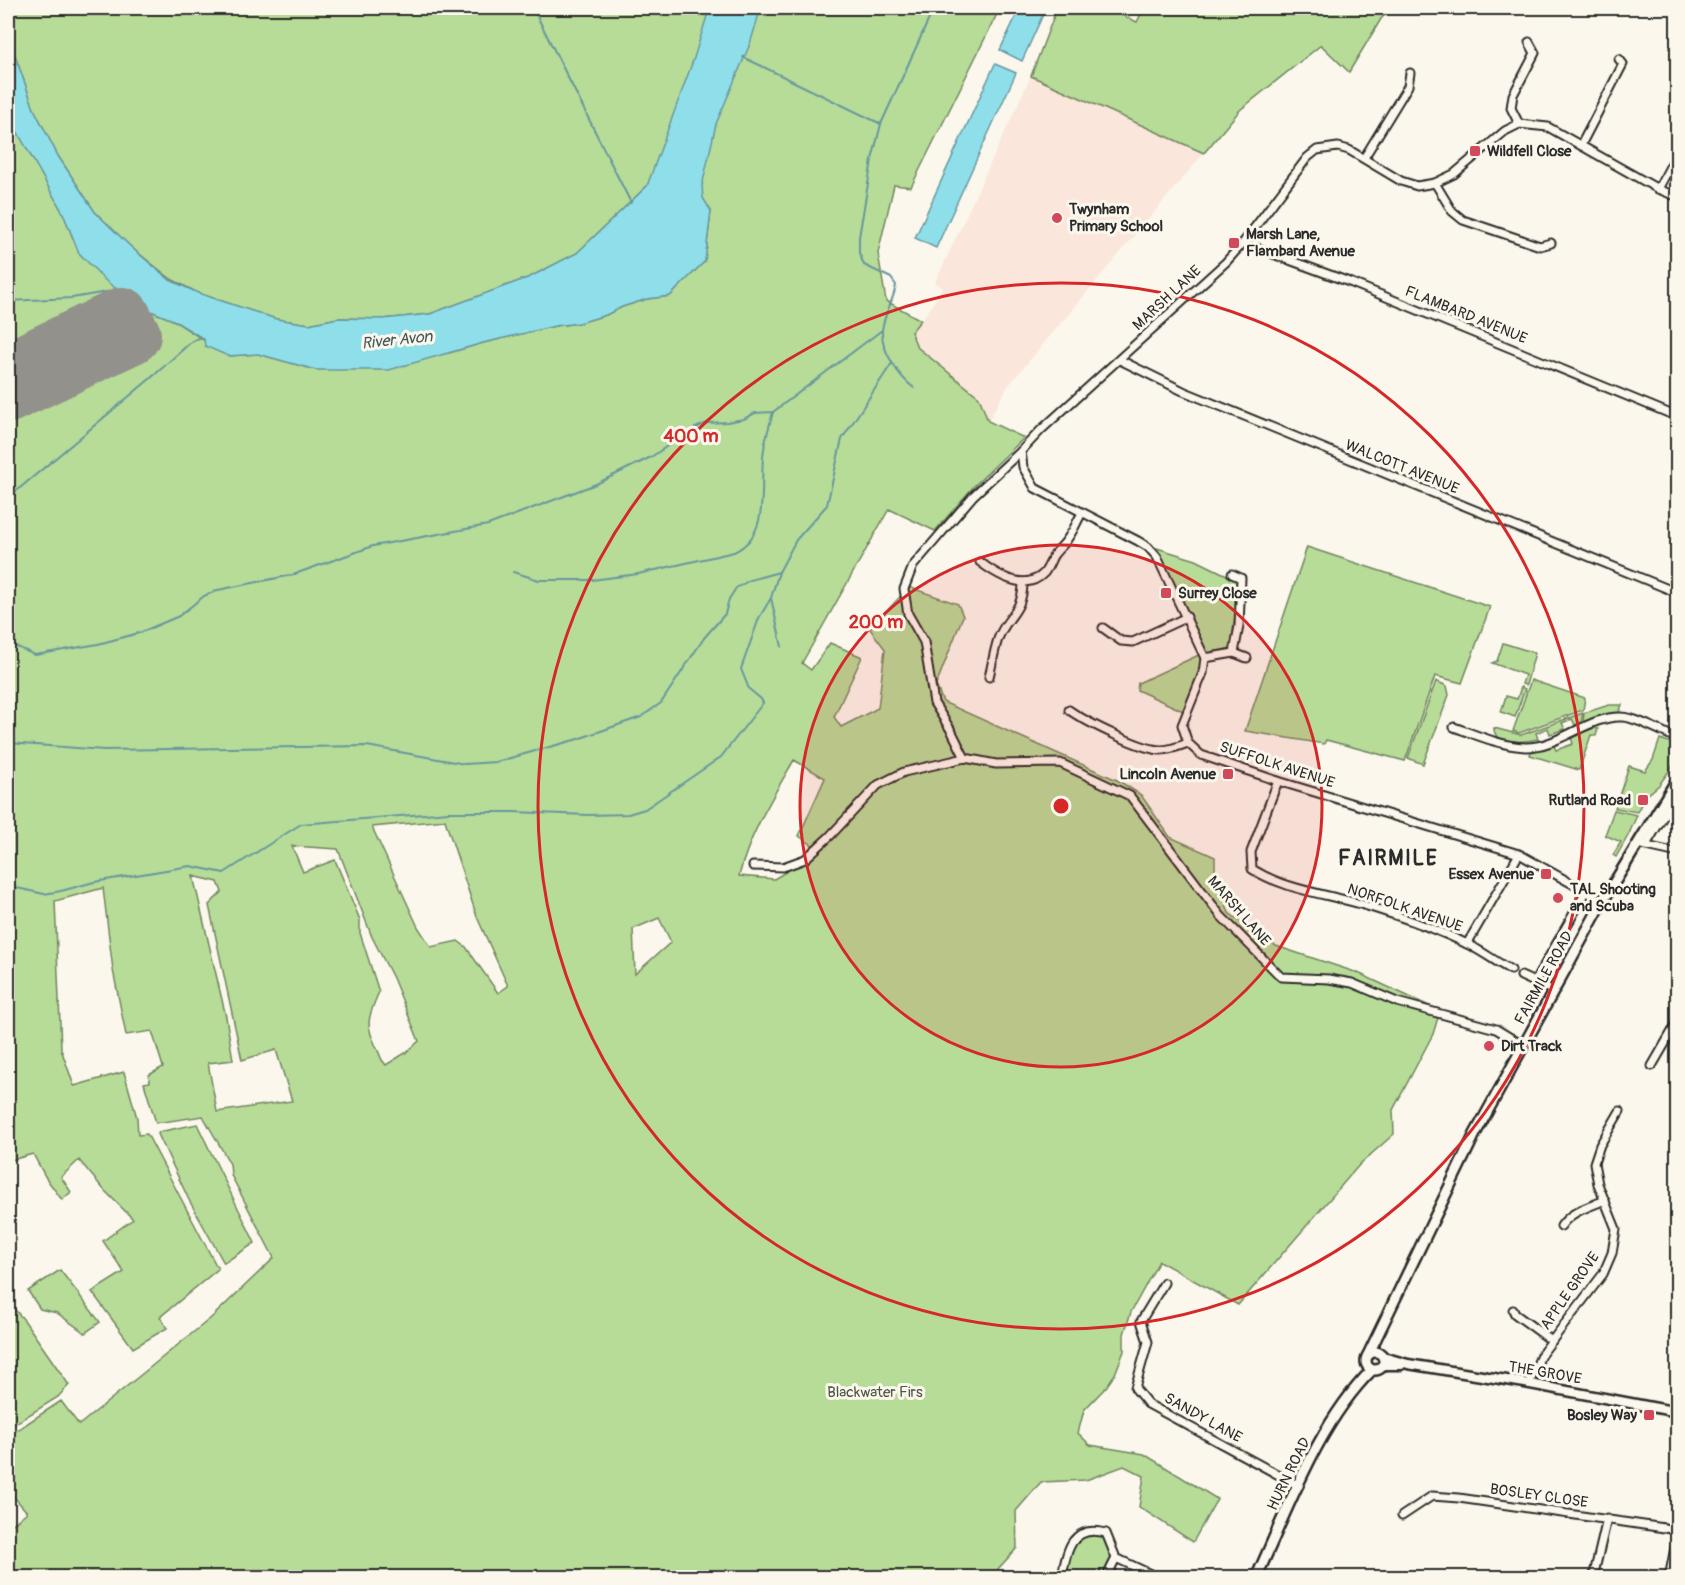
<svg xmlns="http://www.w3.org/2000/svg" width="1685" height="1585" viewBox="0 0 1685 1585" font-family="Pangolin,sans-serif">
	<style>
		.built { fill: #fae6da }
		.green { fill: #b7dc97; stroke: #718461; stroke-width: 1.5; fill-rule: evenodd }
		.water { fill: #8fdfeb; stroke: #67979e; stroke-width: 1.5 }
		.lines { fill: none; stroke-linecap: round; stroke-linejoin: round }
		.stream { stroke: #67979e; stroke-width: 2 }
		.runway { stroke: #93918c; stroke-width: 58 }
		.minor-casing { stroke: #2b2b2b; stroke-width: 11 }
		.tertiary-casing { stroke: #2b2b2b; stroke-width: 13 }
		.secondary-casing { stroke: #2b2b2b; stroke-width: 14 }
		.minor { stroke: #fbf7ec; stroke-width: 7 }
		.tertiary { stroke: #fbf7ec; stroke-width: 8 }
		.secondary { stroke: #fbf7ec; stroke-width: 9 }
		.ring { fill: none; stroke: #d62828; stroke-width: 3 }
		.poi-dot { fill: #d1495b; stroke: #fbf7ec; stroke-width: 2 }
		.labels { text-anchor: middle; dominant-baseline: central; stroke-width: 6; stroke-linejoin: round; paint-order: stroke }
		.poi-label { font-size: 15px; font-weight: bold; fill: #2b2b2b; stroke: #fbf7ec; text-anchor: start }
		.street-label { font-size: 15px; fill: #2b2b2b; stroke: #fbf7ec }
		.park-label { font-size: 15px; fill: #4e5746; stroke: #fbf7ec }
		.water-label { font-size: 16px; font-style: italic; fill: #44585b; stroke: #fbf7ec }
		.district-label { font-size: 21px; font-weight: bold; letter-spacing: 1.5px; fill: #2b2b2b; stroke: #fbf7ec }
		.centre { fill: #d62828; stroke: #fbf7ec; stroke-width: 3 }
		.ring-label { font-size: 18px; text-anchor: middle; font-weight: bold; fill: #d62828; stroke: #fbf7ec; stroke-width: 6; stroke-linejoin: round; paint-order: stroke }
	</style>
	<rect width="100%" height="100%" fill="#fbf7ec"/>
	<filter id="ink" filterUnits="userSpaceOnUse"><feTurbulence type="fractalNoise" baseFrequency=".0167" numOctaves="2"/><feDisplacementMap in="SourceGraphic" scale="12" xChannelSelector="R" yChannelSelector="G"/><feConvolveMatrix kernelMatrix="1 2 1 2 8 2 1 2 1" color-interpolation-filters="sRGB"/></filter>
	<g filter="url(#ink)">
		<path class="built" d="M 1031,76 L 1204,153 L 1008,386 L 988,421 L 979,397 L 916,347 L 911,332 L 931,308 L 942,287 L 935,283 Z"/>
		<g class="green">
			<path d="M 8,8 L 1000,8 L 911,187 L 894,185 L 878,253 L 886,301 L 921,320 L 911,332 L 917,347 L 979,397 L 988,421 L 1024,438 L 974,486 L 935,531 L 889,509 L 802,663 L 811,670 L 830,643 L 862,657 L 834,717 L 841,727 L 878,708 L 885,649 L 870,629 L 909,587 L 958,604 L 963,616 L 936,685 L 943,702 L 1119,781 L 1141,795 L 1170,837 L 1215,857 L 1215,872 L 1229,913 L 1245,925 L 1276,946 L 1358,973 L 1440,1011 L 1433,1034 L 1393,1110 L 1394,1134 L 1360,1164 L 1238,1305 L 1159,1261 L 1131,1312 L 1124,1334 L 1124,1351 L 1115,1374 L 1106,1387 L 1084,1410 L 1078,1433 L 1090,1445 L 1144,1454 L 1217,1499 L 1193,1542 L 1139,1507 L 1144,1476 L 1124,1466 L 1086,1480 L 1041,1482 L 1016,1511 L 1017,1548 L 998,1569 L 1000,1577 L 8,1577 L 8,1554 L 11,1551 L 8,1546 L 8,1528 L 27,1512 L 8,1490 L 8,1436 L 61,1401 L 79,1425 L 211,1318 L 274,1258 L 231,1175 L 230,1164 L 203,1116 L 156,1123 L 144,1083 L 150,1082 L 149,1075 L 163,1067 L 152,1031 L 126,1035 L 113,970 L 103,888 L 55,901 L 61,1049 L 74,1086 L 124,1072 L 137,1118 L 138,1135 L 147,1134 L 218,1269 L 160,1317 L 167,1328 L 133,1348 L 92,1292 L 124,1272 L 103,1241 L 133,1219 L 105,1191 L 79,1160 L 61,1177 L 71,1192 L 62,1200 L 46,1178 L 33,1154 L 8,1161 L 8,115 L 63,213 L 79,253 L 141,307 L 173,320 L 228,356 L 258,354 L 316,370 L 449,353 L 483,343 L 555,326 L 579,323 L 606,315 L 622,307 L 647,299 L 670,296 L 705,261 L 711,211 L 652,175 L 647,186 L 577,253 L 530,277 L 430,314 L 383,319 L 338,318 L 309,324 L 276,319 L 198,293 L 171,279 L 132,248 L 95,212 L 58,156 L 34,109 L 8,36 ZM 794,760 L 825,778 L 799,836 L 821,851 L 774,879 L 739,876 C 750,833 772,798 794,760 ZM 445,820 L 477,917 L 508,986 L 498,993 L 466,947 L 458,941 L 431,947 L 418,927 L 372,827 ZM 292,846 L 338,849 L 372,937 L 393,978 L 419,1041 L 407,1052 L 386,1065 L 382,1060 C 368,1027 363,1027 379,992 L 360,933 L 360,920 L 335,860 L 303,872 ZM 193,876 L 218,882 L 222,892 L 209,905 L 242,1060 L 276,1050 L 292,1101 L 217,1112 L 208,1063 L 233,1060 L 226,1017 ZM 659,918 L 671,942 L 635,974 L 633,929 Z"/>
			<path d="M 1057,8 L 1106,8 L 1137,22 L 1144,8 L 1391,8 L 1381,19 L 1349,72 L 1321,45 L 1240,110 L 1204,153 L 1031,76 Z"/>
			<path d="M 1307,547 L 1490,607 L 1462,683 L 1435,676 L 1405,761 L 1326,740 L 1324,744 L 1245,731 Z"/>
			<path d="M 1157,548 L 1196,560 L 1239,581 L 1231,648 L 1208,653 Z"/>
			<path d="M 1503,643 L 1535,653 L 1526,685 L 1522,684 L 1525,675 L 1492,663 L 1497,661 Z"/>
			<path d="M 1201,654 L 1201,667 L 1183,711 L 1137,690 L 1138,683 Z"/>
			<path d="M 1531,680 L 1585,698 L 1583,710 L 1519,733 L 1513,731 Z"/>
			<path d="M 1436,681 L 1447,686 L 1449,695 L 1423,764 L 1408,758 Z"/>
			<path d="M 1521,687 L 1525,689 L 1515,717 L 1501,712 L 1506,696 L 1517,699 Z"/>
			<path d="M 1609,705 L 1622,705 L 1618,714 L 1604,715 L 1583,722 L 1584,713 Z"/>
			<path d="M 1583,713 L 1581,723 L 1575,725 L 1572,719 L 1562,723 L 1565,729 L 1550,734 L 1548,728 L 1536,733 L 1538,739 C 1526,742 1493,745 1494,728 L 1521,735 Z"/>
			<path d="M 1594,728 L 1598,729 L 1596,736 L 1591,735 L 1579,770 L 1530,755 L 1531,751 L 1553,744 L 1556,750 L 1573,744 L 1571,737 Z"/>
			<path d="M 1660,739 L 1677,745 L 1677,760 L 1659,785 L 1645,797 L 1637,812 L 1615,808 L 1629,766 L 1645,771 L 1653,760 Z"/>
			<path d="M 1614,810 L 1637,815 L 1629,834 L 1616,857 L 1613,855 L 1621,842 L 1605,835 Z"/>
			<path d="M 197,1124 L 255,1243 L 224,1263 L 189,1200 L 158,1134 L 159,1132 Z"/>
			<path d="M 60,1270 L 100,1322 L 85,1333 L 57,1313 L 40,1309 L 28,1291 Z"/>
			<path d="M 9,1303 L 24,1320 L 69,1385 L 58,1397 L 8,1428 L 8,1304 Z"/>
			<path d="M 1094,1533 L 1103,1536 L 1112,1558 L 1102,1577 L 1066,1578 C 1068,1556 1070,1538 1094,1533 Z"/>
		</g>
		<g class="water">
			<path d="M 708,8 L 759,8 L 759,14 L 750,44 L 716,124 L 702,186 L 703,198 L 711,211 L 705,261 L 670,296 L 647,299 L 622,307 L 606,315 L 579,323 L 555,326 L 483,343 L 389,370 L 316,370 L 258,354 L 228,356 L 205,346 L 204,339 L 173,320 L 141,307 L 106,281 L 79,253 L 63,213 L 8,115 L 8,36 L 34,109 L 58,156 L 95,212 L 132,248 L 170,280 L 198,293 L 276,319 L 309,324 L 338,318 L 383,319 L 430,314 L 530,277 L 577,253 L 647,186 L 694,58 L 707,16 Z"/>
			<path d="M 1020,8 L 1046,8 L 1022,61 L 1000,50 Z"/>
			<path d="M 995,64 L 1016,73 L 936,248 L 915,238 Z"/>
		</g>
		<g class="lines">
			<g class="stream">
				<path d="M 533,8 L 631,203"/>
				<path d="M 743,57 L 881,124"/>
				<path d="M 8,301 L 72,298 L 118,290"/>
				<path d="M 914,388 C 899,377 881,350 882,331 C 883,316 894,300 896,285 L 891,278 L 864,265 L 859,253 L 859,237 L 872,160 L 881,124 L 934,8"/>
				<path d="M 8,498 L 151,378 L 191,342 L 201,337"/>
				<path d="M 513,572 L 539,580 L 592,580 L 638,574 L 734,552 C 773,534 758,483 764,449 C 766,436 770,424 773,412"/>
				<path d="M 771,598 L 782,647"/>
				<path d="M 8,643 L 35,655 L 98,644 L 139,633 L 179,616 L 204,596 L 218,590 L 292,575 L 373,546 L 488,525 L 596,484 L 651,457 L 691,430 L 707,423 L 727,422 L 744,419 L 755,413 L 773,412 L 882,330"/>
				<path d="M 8,743 L 104,750 L 367,746 L 465,764 L 496,762 L 578,739 L 641,717 L 661,703 L 704,638 L 725,614 L 729,599 L 736,588 L 750,580 L 779,572"/>
				<path d="M 8,886 L 44,894 L 61,891 L 94,882 L 190,866 L 224,873 L 301,824 L 449,812 L 513,812 L 588,815 L 628,814 L 645,809 L 721,757 L 763,703 L 761,699 L 749,689 L 741,669 L 759,618 L 771,598 L 779,572 L 796,540 L 827,505 L 842,439 L 892,363"/>
			</g>
			<path class="runway" d="M 8,371 L 122,316 L 132,335 L 8,394"/>
			<g class="minor-casing">
				<g id="minor">
					<path d="M 1519,124 L 1511,108 L 1513,95 L 1535,53 L 1529,42"/>
					<path d="M 1581,145 L 1623,64 L 1619,59"/>
					<path d="M 1364,158 L 1408,86 L 1410,73"/>
					<path d="M 1435,183 L 1452,211 L 1463,220 L 1540,246 L 1551,243"/>
					<path d="M 1658,189 L 1678,152"/>
					<path d="M 1243,243 L 1352,283 L 1678,417"/>
					<path d="M 1120,360 L 1183,391 L 1678,593"/>
					<path d="M 980,562 C 997,575 1025,593 1044,573 C 1048,568 1050,562 1053,556 C 1057,550 1064,545 1068,538 C 1074,530 1077,521 1082,513"/>
					<path d="M 1103,628 L 1121,641 L 1133,642 L 1187,617"/>
					<path d="M 1234,653 L 1247,658"/>
					<path d="M 1205,658 L 1234,653 L 1239,626 L 1241,578 L 1232,574"/>
					<path d="M 989,677 C 992,665 994,651 998,639 C 1007,615 1023,613 1023,582"/>
					<path d="M 1069,710 C 1086,722 1142,750 1161,750 C 1170,750 1180,746 1188,743"/>
					<path d="M 1454,727 C 1476,735 1502,746 1525,747 C 1558,748 1590,715 1622,717 C 1635,717 1665,733 1678,739"/>
					<path d="M 965,758 L 952,732 L 934,703 L 924,642 L 908,614 L 904,589 L 913,566 L 973,496 L 1021,451"/>
					<path d="M 1278,781 L 1251,852 L 1252,869 C 1287,891 1329,894 1367,906 C 1399,916 1437,929 1467,944 C 1482,951 1496,962 1511,970"/>
					<path d="M 1642,845 L 1678,853"/>
					<path d="M 1646,845 L 1678,792"/>
					<path d="M 753,866 L 783,867 L 805,859 L 830,836 L 878,785 L 904,772 L 965,758 L 996,764 L 1060,763 L 1130,796 L 1221,916 L 1281,977 L 1329,979 L 1352,983 L 1397,1002 L 1496,1029 L 1524,1046"/>
					<path d="M 1603,901 L 1519,854 L 1278,781 L 1201,755 L 1188,743 L 1182,725 L 1203,673 L 1205,658 L 1157,557 L 1148,547 L 1138,541 L 1035,488 L 1023,467 L 1021,451 L 1041,430 L 1226,262 L 1243,243 L 1307,158 L 1317,150 L 1338,147 L 1349,150 L 1401,181 L 1417,186 L 1435,183 L 1454,174 L 1505,131 L 1519,124 L 1548,127 L 1658,189 L 1678,197"/>
					<path d="M 1467,944 L 1519,854"/>
					<path d="M 1521,976 L 1554,991"/>
					<path d="M 1534,983 L 1586,892"/>
					<path d="M 1652,1066 L 1678,1021"/>
					<path d="M 1561,1226 C 1571,1211 1589,1207 1605,1200"/>
					<path d="M 1164,1283 L 1141,1321 L 1148,1342 L 1135,1388 L 1148,1404 L 1299,1486"/>
					<path d="M 1513,1310 L 1515,1314 L 1552,1341"/>
					<path d="M 1529,1384 L 1541,1355 L 1603,1274 L 1612,1253 L 1616,1229 L 1598,1184 L 1594,1163 L 1600,1145 L 1620,1111"/>
					<path d="M 1402,1516 L 1432,1496 L 1459,1498 L 1678,1530"/>
					<path d="M 1062,1578 C 1066,1550 1072,1524 1106,1533 L 1116,1558"/>
					<path d="M 1106,1578 L 1116,1558 L 1159,1578"/>
					<path d="M 1593,1578 L 1607,1519"/>
					<path d="M 1669,1578 L 1678,1532"/>
				</g>
			</g>
			<g class="tertiary-casing">
				<g id="tertiary">
					<path d="M 1383,1357 L 1408,1364 L 1525,1383 L 1678,1412"/>
					<path d="M 1383,1365 L 1401,1365"/>
				</g>
			</g>
			<g class="secondary-casing">
				<g id="secondary">
					<circle cx="1375" cy="1361" r="9"/>
					<path d="M 1368,1355 L 1475,1134 L 1603,901 L 1678,778"/>
					<path d="M 1256,1578 C 1288,1509 1318,1423 1372,1370"/>
				</g>
			</g>
			<use href="#minor" class="minor"/>
			<use href="#tertiary" class="tertiary"/>
			<use href="#secondary" class="secondary"/>
		</g>
	</g>
	<circle cx="1061" cy="806" r="261" fill="#d62828" fill-opacity=".12"/>
	<g class="ring">
		<circle cx="1061" cy="806" r="261"/>
		<circle cx="1061" cy="806" r="523"/>
	</g>
	<g class="poi-dot">
		<rect x="1469" y="145" width="12" height="12" rx="3"/>
		<circle cx="1057" cy="218" r="6"/>
		<rect x="1228" y="237" width="12" height="12" rx="3"/>
		<rect x="1160" y="587" width="12" height="12" rx="3"/>
		<rect x="1222" y="768" width="12" height="12" rx="3"/>
		<rect x="1637" y="794" width="12" height="12" rx="3"/>
		<rect x="1540" y="868" width="12" height="12" rx="3"/>
		<circle cx="1558" cy="898" r="6"/>
		<circle cx="1489" cy="1046" r="6"/>
		<rect x="1643" y="1409" width="12" height="12" rx="3"/>
	</g>
	<g class="labels">
		<g class="poi-label">
			<text x="1487" y="151">Wildfell Close</text>
			<text x="1069" y="209">Twynham<tspan x="1069" dy="17">Primary School</tspan></text>
			<text x="1246" y="234">Marsh Lane,<tspan x="1246" dy="17">Flambard Avenue</tspan></text>
			<text x="1178" y="593">Surrey Close</text>
			<text x="1216" y="774" text-anchor="end">Lincoln Avenue</text>
			<text x="1631" y="800" text-anchor="end">Rutland Road</text>
			<text x="1534" y="874" text-anchor="end">Essex Avenue</text>
			<text x="1570" y="889">TAL Shooting<tspan x="1570" dy="17">and Scuba</tspan></text>
			<text x="1501" y="1046">Dirt Track</text>
			<text x="1637" y="1415" text-anchor="end">Bosley Way</text>
		</g>
		<g class="street-label">
			<text transform="translate(1167 298) rotate(-43)">MARSH LANE</text>
			<text transform="translate(1466 315) rotate(22)">FLAMBARD AVENUE</text>
			<text transform="translate(1402 467) rotate(22)">WALCOTT AVENUE</text>
			<text transform="translate(1277 765) rotate(18)">SUFFOLK AVENUE</text>
			<text transform="translate(1405 908) rotate(19)">NORFOLK AVENUE</text>
			<text transform="translate(1239 911) rotate(49)">MARSH LANE</text>
			<text transform="translate(1544 978) rotate(-61)">FAIRMILE ROAD</text>
			<text transform="translate(1570 1291) rotate(-55)">APPLE GROVE</text>
			<text transform="translate(1545 1373) rotate(10)">THE GROVE</text>
			<text transform="translate(1203 1418) rotate(29)">SANDY LANE</text>
			<text transform="translate(1289 1474) rotate(-64)">HURN ROAD</text>
			<text transform="translate(1539 1496) rotate(8)">BOSLEY CLOSE</text>
		</g>
		<g class="park-label">
			<text x="875" y="1392">Blackwater Firs</text>
		</g>
		<g class="water-label">
			<text transform="translate(397 340) rotate(-6)">River Avon</text>
		</g>
		<g class="district-label">
			<text x="1388" y="858">FAIRMILE</text>
		</g>
	</g>
	<circle cx="1061" cy="806" r="9" class="centre"/>
	<g class="ring-label">
		<text x="691" y="442">400 m</text>
		<text x="876" y="628">200 m</text>
	</g>
	<rect width="1685" height="1585" fill="none" stroke="#fbf7ec" stroke-width="30"/>
	<rect x="15" y="15" width="1655" height="1555" fill="none" stroke="#2b2b2b" stroke-width="2" filter="url(#ink)"/>
</svg>
